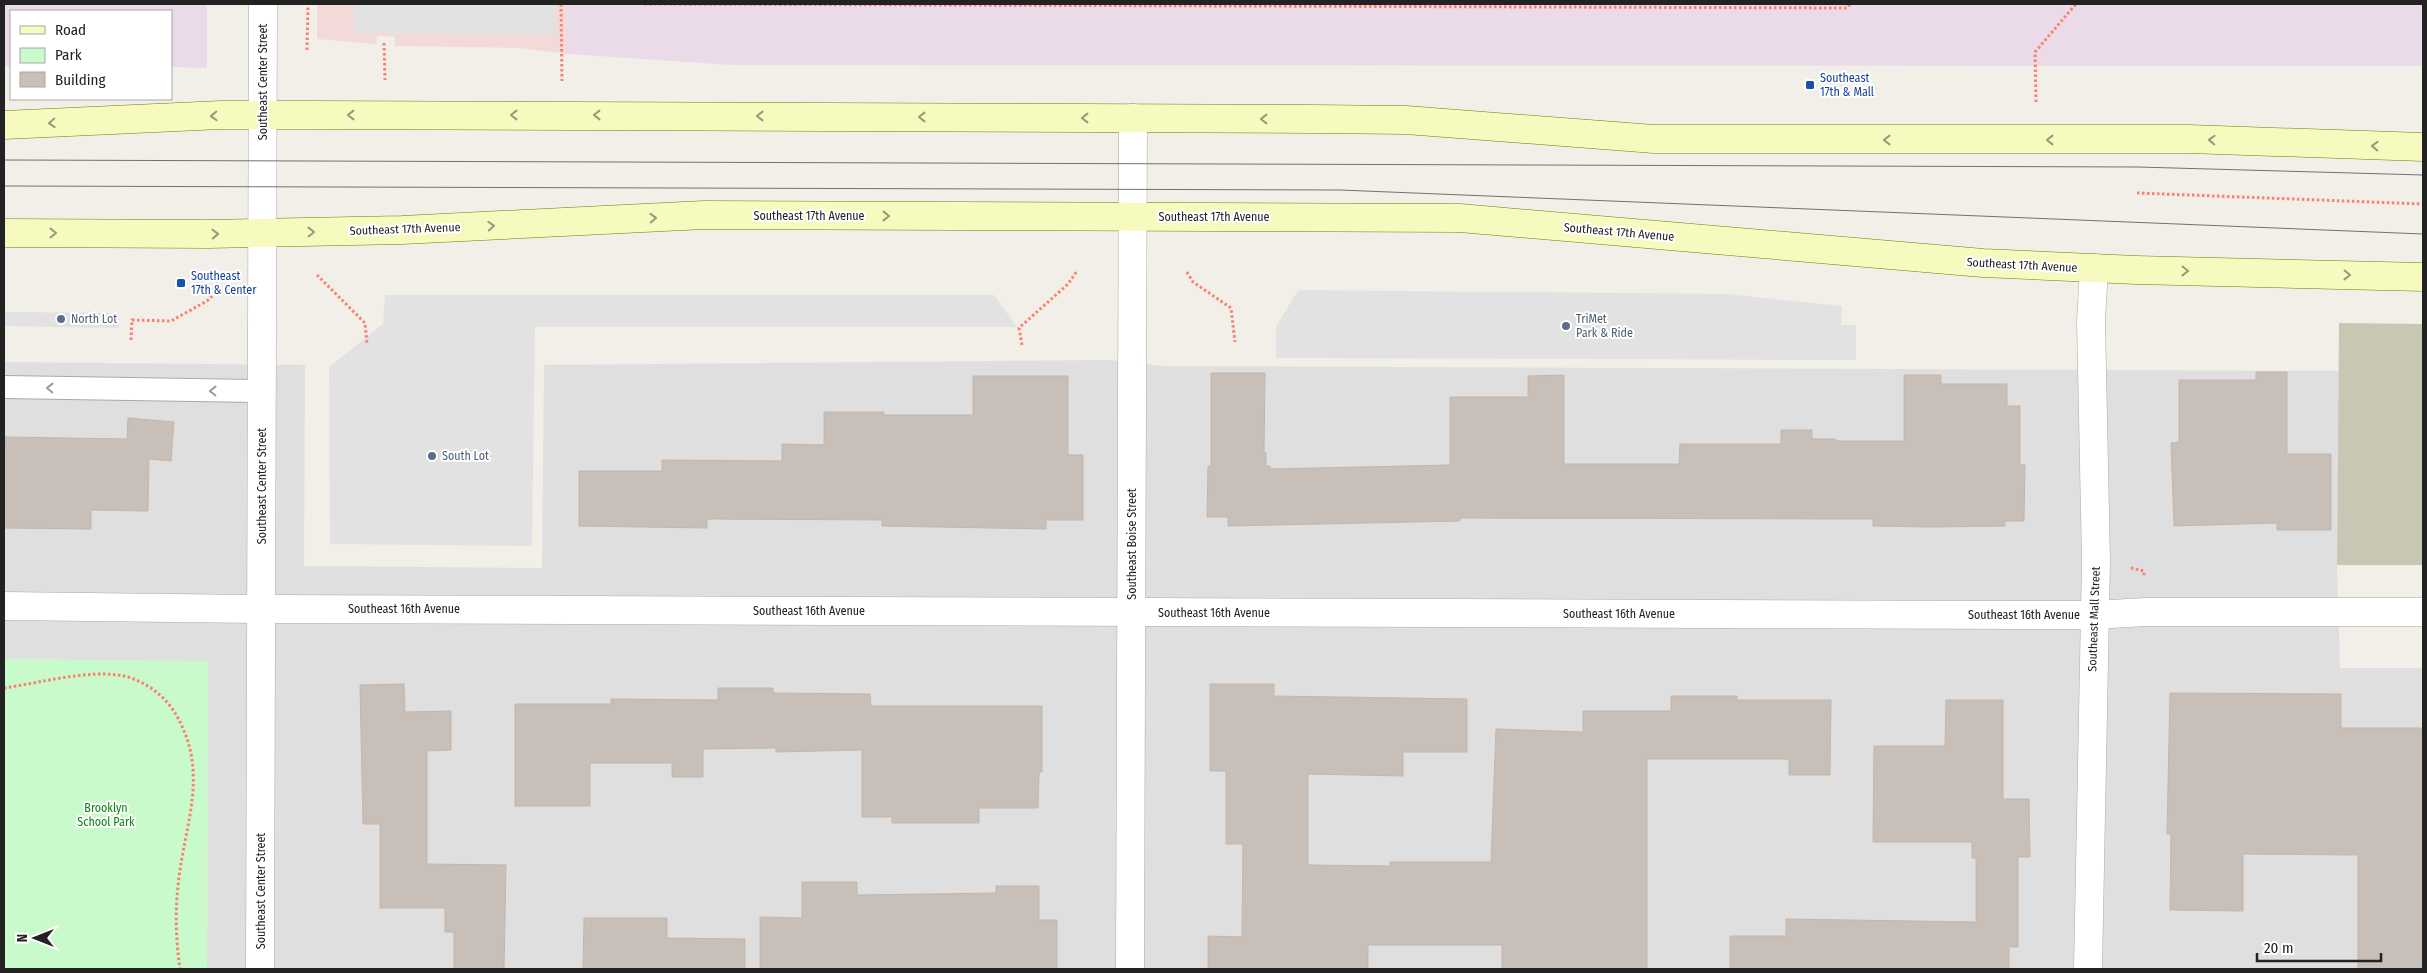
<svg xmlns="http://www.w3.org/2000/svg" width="2427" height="973" viewBox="0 0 2427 973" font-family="'Fira Sans Condensed',sans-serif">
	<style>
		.residential { fill: #e0dfdf }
		.commercial { fill: #f2dad9 }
		.industrial { fill: #ebdbe8 }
		.construction { fill: #c7c7b4 }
		.park { fill: #c8facc }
		.parking { fill: #e2e2e2 }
		.building { fill: #c7bfb8; stroke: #c4b6ab }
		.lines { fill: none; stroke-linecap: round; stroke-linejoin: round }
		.lane-casing { stroke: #a9a9a9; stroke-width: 24 }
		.street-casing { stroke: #a9a9a9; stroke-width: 29 }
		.secondary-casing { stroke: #707d05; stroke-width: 29 }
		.path { stroke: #fa8072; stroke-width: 3; stroke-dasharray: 2.5 2.5; stroke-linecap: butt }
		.lane { stroke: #fff; stroke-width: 22 }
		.street { stroke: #fff; stroke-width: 28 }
		.secondary { stroke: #f7fabf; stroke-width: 28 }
		.tram { stroke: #707070; stroke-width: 1 }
		.oneway { stroke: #979978 }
		.oneway2 { stroke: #9c9c9c }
		.transit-dot { fill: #1a4fb4; stroke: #fff; stroke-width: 2 }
		.service-dot { fill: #5c6f8a; stroke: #fff; stroke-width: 2 }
		.labels { text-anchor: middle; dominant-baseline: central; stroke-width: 4; stroke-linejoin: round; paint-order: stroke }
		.transit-label { font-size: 12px; fill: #164399; stroke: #fff; text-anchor: start }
		.street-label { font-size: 12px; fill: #222; stroke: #fff }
		.service-label { font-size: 12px; fill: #4e5e75; stroke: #fff; text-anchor: start }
		.park-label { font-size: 12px; fill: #0c8416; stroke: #fff }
	</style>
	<rect width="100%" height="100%" fill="#f2efe9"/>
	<path class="residential" d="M 1109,360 L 1163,366 L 2339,371 L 2337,565 L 2340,668 L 2423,668 L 2423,969 L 207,969 L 208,662 L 4,659 L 4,362 L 305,365 L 304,566 L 542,568 L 544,365 Z"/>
	<path class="commercial" d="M 317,4 L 568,4 L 568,54 L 519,48 L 394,46 L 395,37 L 377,36 L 376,44 L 317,39 Z"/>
	<g class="industrial">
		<path d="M 4,4 L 207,4 L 207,68 L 171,67 L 171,11 L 11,11 L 11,66 L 4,66 Z"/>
		<path d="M 568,4 L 2423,4 L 2423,66 L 732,65 L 568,54 Z"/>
	</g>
	<path class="construction" d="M 2339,323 L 2423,324 L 2423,565 L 2337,565 Z"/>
	<path class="park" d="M 4,659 L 208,661 L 207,969 L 4,969 Z"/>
	<g class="parking">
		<path d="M 354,4 L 555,4 L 555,35 L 354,33 Z"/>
		<path d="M 1298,290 L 1726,294 L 1842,306 L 1841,325 L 1856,325 L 1856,360 L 1276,358 L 1276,327 Z"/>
		<path d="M 385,295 L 994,295 L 1017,327 L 535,327 L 532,546 L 330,544 L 329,367 L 383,324 Z"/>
		<path d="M 4,312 L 119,313 L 119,328 L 4,326 Z"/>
	</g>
	<g class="building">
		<path d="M 2256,372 L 2287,372 L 2287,454 L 2331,454 L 2331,530 L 2277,530 L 2277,523 L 2174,526 L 2171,443 L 2179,442 L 2179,380 L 2256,380 Z"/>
		<path d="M 1211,373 L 1265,373 L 1264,453 L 1266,453 L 1266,466 L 1270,466 L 1270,469 L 1450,465 L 1450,397 L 1528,397 L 1528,376 L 1564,375 L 1564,464 L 1679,464 L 1680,444 L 1781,444 L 1781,430 L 1812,430 L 1812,439 L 1836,439 L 1836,441 L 1904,441 L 1904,375 L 1941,375 L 1941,384 L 2007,384 L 2007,406 L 2020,406 L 2020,465 L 2025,465 L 2024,521 L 2005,521 L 2005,526 L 1931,527 L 1873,526 L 1873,519 L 1460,518 L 1460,521 L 1228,526 L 1228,517 L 1207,517 L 1208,466 L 1211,466 Z"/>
		<path d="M 973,376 L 1068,376 L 1068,455 L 1083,455 L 1083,520 L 1046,520 L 1046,529 L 882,526 L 882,520 L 707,519 L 707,528 L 579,526 L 579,471 L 662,471 L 662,460 L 782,461 L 782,444 L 824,445 L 824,412 L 884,412 L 884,415 L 973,415 Z"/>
		<path d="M 128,418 L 174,422 L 171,461 L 149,459 L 148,511 L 91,510 L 91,529 L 4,528 L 5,437 L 127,439 Z"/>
		<path d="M 404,684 L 405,712 L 451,711 L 451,750 L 427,751 L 427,864 L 506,865 L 504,969 L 454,969 L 454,932 L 445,932 L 445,908 L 380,908 L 380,824 L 363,824 L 360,685 Z"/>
		<path d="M 1210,684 L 1274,684 L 1274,696 L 1467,699 L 1467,752 L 1403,752 L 1403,776 L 1308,774 L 1308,865 L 1390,866 L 1390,862 L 1491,862 L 1496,729 L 1583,732 L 1583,711 L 1671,711 L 1671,696 L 1737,696 L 1737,700 L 1831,700 L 1830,775 L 1789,775 L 1789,759 L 1647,759 L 1647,969 L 1502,969 L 1502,945 L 1368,945 L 1368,969 L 1208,969 L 1208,936 L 1242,937 L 1243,844 L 1226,844 L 1226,771 L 1210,771 Z"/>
		<path d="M 718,688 L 773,688 L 773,693 L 870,694 L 871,706 L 1042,706 L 1042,772 L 1039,772 L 1038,808 L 979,808 L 979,823 L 892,823 L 892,817 L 862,817 L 862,750 L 776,752 L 776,748 L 703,749 L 703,777 L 672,777 L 672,763 L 590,763 L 590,806 L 515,806 L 515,704 L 611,704 L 611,699 L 718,700 Z"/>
		<path d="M 2170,693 L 2341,694 L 2341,728 L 2423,728 L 2423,969 L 2358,969 L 2358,855 L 2243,854 L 2243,911 L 2170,910 L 2171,834 L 2167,834 Z"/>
		<path d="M 1946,700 L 2003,700 L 2003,799 L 2029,799 L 2030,857 L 2018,857 L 2018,947 L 2009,947 L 2009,969 L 1730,969 L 1730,936 L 1786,936 L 1786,919 L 1976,922 L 1976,858 L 1972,858 L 1972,842 L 1873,842 L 1874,746 L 1945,746 Z"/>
		<path d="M 802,882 L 857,882 L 857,895 L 996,893 L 996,886 L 1039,886 L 1039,920 L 1057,920 L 1057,969 L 760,969 L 760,917 L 802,918 Z"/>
		<path d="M 584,918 L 667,918 L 667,938 L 745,939 L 745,969 L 583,969 Z"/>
	</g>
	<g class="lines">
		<g class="lane-casing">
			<path id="lane" d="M 4,387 L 262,391"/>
		</g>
		<g class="street-casing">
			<g id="street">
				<path d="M 4,606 L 262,609 L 2034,615 L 2093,615 L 2146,612 L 2423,612"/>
				<path d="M 260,969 L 263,4"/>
				<path d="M 1130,969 L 1133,118"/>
				<path d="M 2088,969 L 2096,561 L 2091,321 L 2094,268"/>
			</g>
		</g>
		<g class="secondary-casing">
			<g id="secondary">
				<path d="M 4,125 L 221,115 L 310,115 L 1313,119 L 1406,120 L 1654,139 L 2189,139 L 2423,147"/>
				<path d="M 4,233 L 209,234 L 402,230 L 704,215 L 1460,218 L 1983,263 L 2136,270 L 2423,277"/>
			</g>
		</g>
		<g class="path">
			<path d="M 561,4 L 562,81"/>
			<path d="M 644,4 L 1847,8 L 1850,4"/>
			<path d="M 384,43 L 385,80"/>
			<path d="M 307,50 L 308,4"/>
			<path d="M 2036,102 L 2035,52 L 2076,4"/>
			<path d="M 2137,193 L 2423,204"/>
			<path d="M 1187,272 L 1193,282 L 1231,308 L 1235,342"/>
			<path d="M 317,275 L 365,323 L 367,344"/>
			<path d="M 131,340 L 132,320 L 171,321 L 207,301 L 220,288"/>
			<path d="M 1022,345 L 1019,328 L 1068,284 L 1077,271"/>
			<path d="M 2131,568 L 2144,571 L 2144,576"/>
			<path d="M 4,688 C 40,683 88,669 124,676 C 145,681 164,695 175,713 C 211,773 184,823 178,886 C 175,914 176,942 180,969"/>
		</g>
		<use href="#lane" class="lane"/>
		<use href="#street" class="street"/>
		<use href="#secondary" class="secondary"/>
		<g class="tram">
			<path d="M 4,160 L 2138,167 L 2423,175"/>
			<path d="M 4,186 L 1340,190 L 2423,234"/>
		</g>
	</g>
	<defs><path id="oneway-chevron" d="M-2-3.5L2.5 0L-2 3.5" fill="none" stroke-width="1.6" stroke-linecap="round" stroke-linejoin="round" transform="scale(1.25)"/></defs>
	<g class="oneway">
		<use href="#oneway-chevron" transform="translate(351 115) rotate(-180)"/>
		<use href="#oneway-chevron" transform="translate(514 115) rotate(180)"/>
		<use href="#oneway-chevron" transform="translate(597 115) rotate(-180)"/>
		<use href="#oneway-chevron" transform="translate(214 116) rotate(178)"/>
		<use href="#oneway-chevron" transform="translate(760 116) rotate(-180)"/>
		<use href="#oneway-chevron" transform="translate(922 117) rotate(-180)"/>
		<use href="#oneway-chevron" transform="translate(1085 118) rotate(180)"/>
		<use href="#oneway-chevron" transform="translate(1264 119) rotate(-180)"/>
		<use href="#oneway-chevron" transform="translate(52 123) rotate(177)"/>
		<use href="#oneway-chevron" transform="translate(1887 140) rotate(-180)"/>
		<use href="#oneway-chevron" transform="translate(2050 140) rotate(180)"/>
		<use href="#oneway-chevron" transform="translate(2212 140) rotate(-178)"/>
		<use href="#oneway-chevron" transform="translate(2375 146) rotate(-178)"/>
		<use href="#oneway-chevron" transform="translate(886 216)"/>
		<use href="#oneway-chevron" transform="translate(653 218) rotate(-3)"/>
		<use href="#oneway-chevron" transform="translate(491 226) rotate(-3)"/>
		<use href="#oneway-chevron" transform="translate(311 232) rotate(-1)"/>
		<use href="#oneway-chevron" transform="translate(53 233)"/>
		<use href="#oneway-chevron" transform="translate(215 234) rotate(-2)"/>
		<use href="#oneway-chevron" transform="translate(2185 271) rotate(1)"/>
		<use href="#oneway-chevron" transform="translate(2347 275) rotate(1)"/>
	</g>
	<g class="oneway2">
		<use href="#oneway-chevron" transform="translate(50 388) rotate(-179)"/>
		<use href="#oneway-chevron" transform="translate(213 391) rotate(-179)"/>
	</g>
	<g class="transit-dot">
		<rect x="1805" y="80" width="10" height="10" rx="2.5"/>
		<rect x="176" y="278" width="10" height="10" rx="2.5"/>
	</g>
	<g class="service-dot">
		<circle cx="61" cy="319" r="5"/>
		<circle cx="1566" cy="326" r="5"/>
		<circle cx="432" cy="456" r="5"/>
	</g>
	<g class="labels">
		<g class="transit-label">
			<text x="1820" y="78">Southeast<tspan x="1820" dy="14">17th &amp; Mall</tspan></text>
			<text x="191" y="276">Southeast<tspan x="191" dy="14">17th &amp; Center</tspan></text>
		</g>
		<g class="street-label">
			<text transform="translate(263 82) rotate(-90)">Southeast Center Street</text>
			<text x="809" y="216">Southeast 17th Avenue</text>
			<text x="1214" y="217">Southeast 17th Avenue</text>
			<text transform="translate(405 229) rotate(-2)">Southeast 17th Avenue</text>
			<text transform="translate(1619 232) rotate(5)">Southeast 17th Avenue</text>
			<text transform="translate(2022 265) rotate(3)">Southeast 17th Avenue</text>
			<text transform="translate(262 486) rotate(-90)">Southeast Center Street</text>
			<text transform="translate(1132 544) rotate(-90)">Southeast Boise Street</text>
			<text x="404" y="609">Southeast 16th Avenue</text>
			<text x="809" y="611">Southeast 16th Avenue</text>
			<text x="1214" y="613">Southeast 16th Avenue</text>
			<text x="1619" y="614">Southeast 16th Avenue</text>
			<text x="2024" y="615">Southeast 16th Avenue</text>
			<text transform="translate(2094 619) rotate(-88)">Southeast Mall Street</text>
			<text transform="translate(261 891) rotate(-90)">Southeast Center Street</text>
		</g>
		<g class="service-label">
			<text x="71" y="319">North Lot</text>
			<text x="1576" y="319">TriMet<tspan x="1576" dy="14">Park &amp; Ride</tspan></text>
			<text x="442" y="456">South Lot</text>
		</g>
		<g class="park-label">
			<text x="106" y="808">Brooklyn<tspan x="106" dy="14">School Park</tspan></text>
		</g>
	</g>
	<rect width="2427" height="973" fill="none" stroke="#222222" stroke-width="10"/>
	<rect x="10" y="10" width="162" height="90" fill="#ffffff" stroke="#a7a7a7"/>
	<rect x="20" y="26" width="25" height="8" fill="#f7fabf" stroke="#a7a7a7"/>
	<text x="55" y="35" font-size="15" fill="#222222">Road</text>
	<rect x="20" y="48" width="25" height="15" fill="#c8facc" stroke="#a7a7a7"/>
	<text x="55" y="60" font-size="15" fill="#222222">Park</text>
	<rect x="20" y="72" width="25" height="15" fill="#c7bfb8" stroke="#a7a7a7"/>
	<text x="55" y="85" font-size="15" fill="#222222">Building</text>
	<g transform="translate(35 938) rotate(270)" stroke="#ffffff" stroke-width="4" paint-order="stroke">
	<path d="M0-4L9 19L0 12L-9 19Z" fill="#222222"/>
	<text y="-8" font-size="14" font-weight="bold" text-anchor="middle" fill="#222222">N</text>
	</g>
	<path d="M2257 953v8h124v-8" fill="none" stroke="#222222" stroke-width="2.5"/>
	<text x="2264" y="953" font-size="15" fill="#222222" stroke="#ffffff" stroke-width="4" paint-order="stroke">20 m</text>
</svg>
